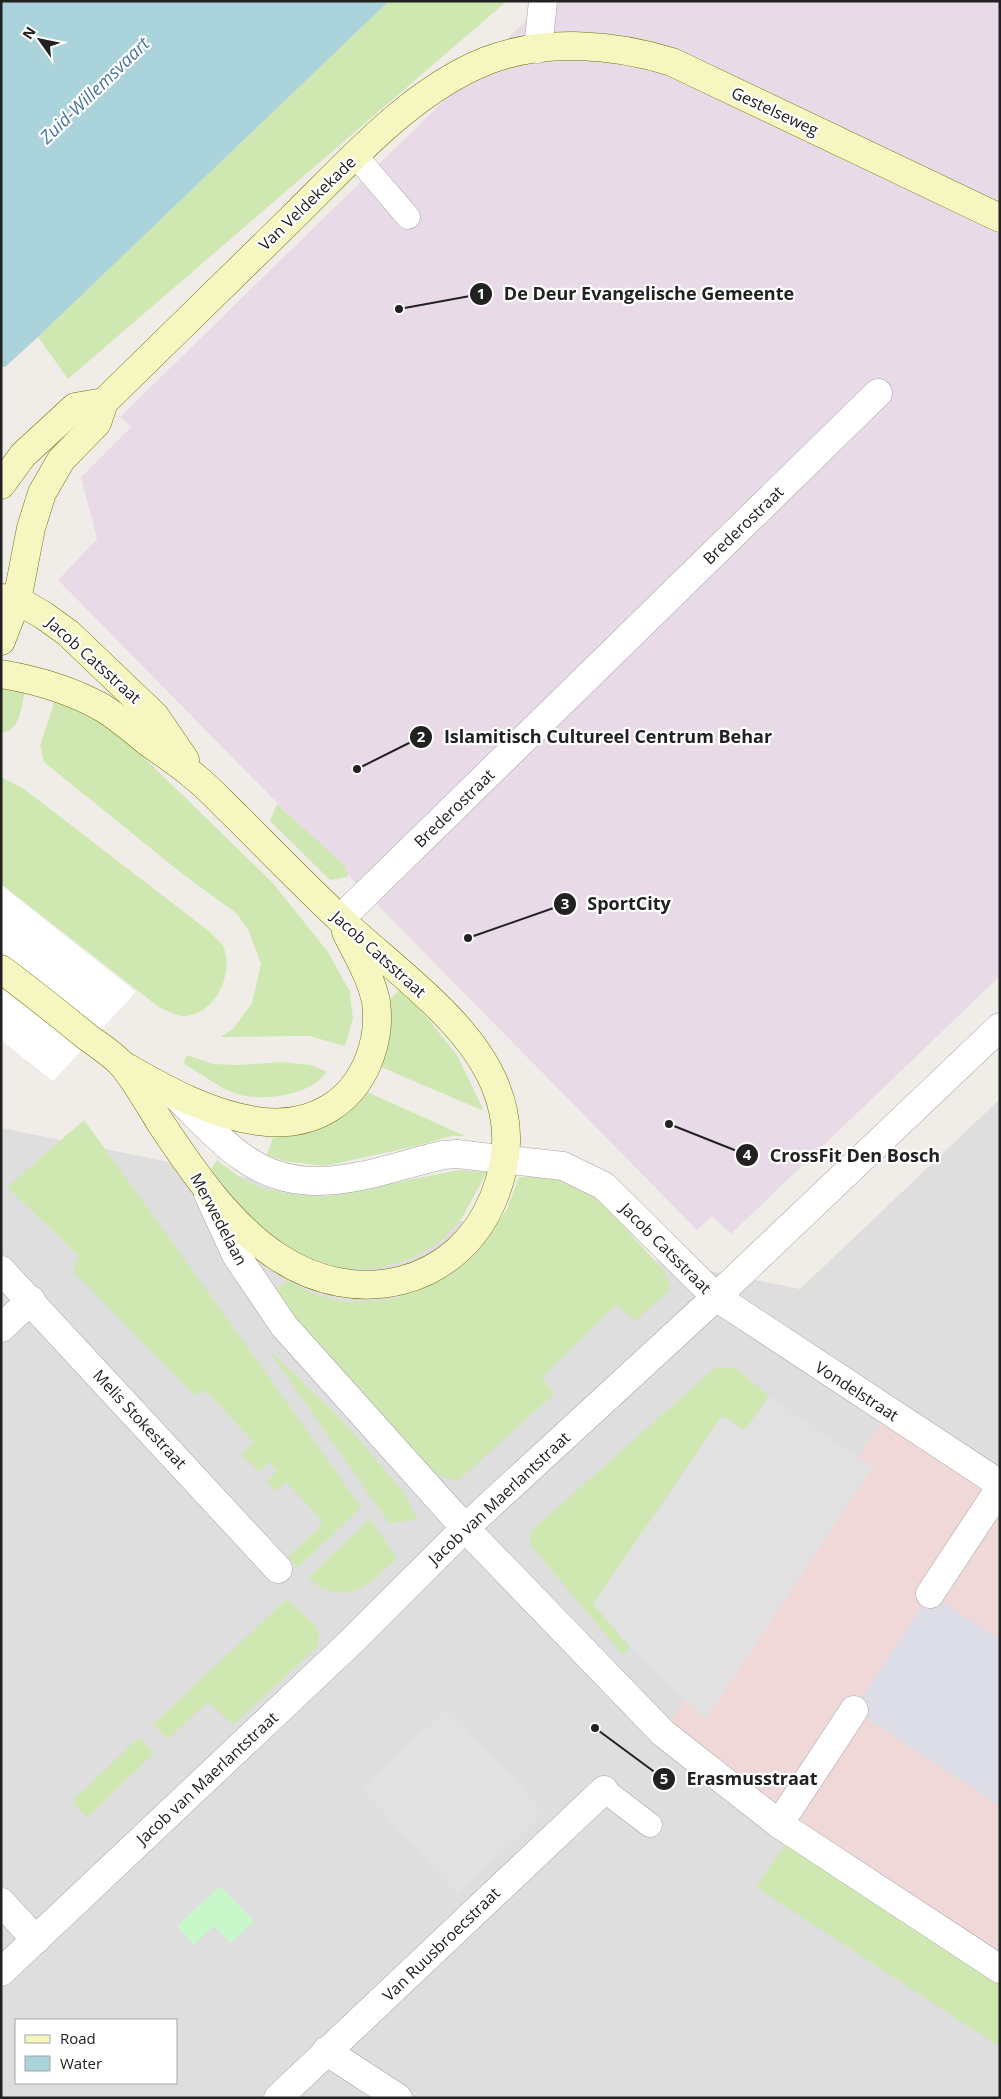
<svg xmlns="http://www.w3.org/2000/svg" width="1001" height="2099" viewBox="0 0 1001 2099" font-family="'Open Sans',sans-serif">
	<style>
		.residential { fill: #dfdede; fill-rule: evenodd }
		.commercial { fill: #f0d8d9 }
		.industrial { fill: #e9dae7 }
		.grass { fill: #cfe7b1 }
		.park { fill: #c8f7c9 }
		.parking { fill: #e1e1e1 }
		.plaza { fill: #dcdde6 }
		.water { fill: #abd3db }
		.pier { fill: #fff }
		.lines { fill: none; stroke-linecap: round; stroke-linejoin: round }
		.lane-casing { stroke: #a5a5a5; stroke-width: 25 }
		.street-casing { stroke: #a5a5a5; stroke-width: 29 }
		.secondary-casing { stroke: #6f740b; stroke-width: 29 }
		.lane { stroke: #fff; stroke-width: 24 }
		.street { stroke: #fff; stroke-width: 28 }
		.secondary { stroke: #f6f6c0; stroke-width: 28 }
		.labels { text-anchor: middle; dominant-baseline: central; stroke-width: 4.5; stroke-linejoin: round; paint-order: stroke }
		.street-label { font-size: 16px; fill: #212121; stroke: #fff }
		.water-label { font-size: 18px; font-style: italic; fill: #4b789c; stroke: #fff }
		.leader { fill: none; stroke: #212121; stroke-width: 2 }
		.callout-dot { fill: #212121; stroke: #fff; stroke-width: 2 }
		.mark-label { font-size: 15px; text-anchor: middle; font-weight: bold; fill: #fff }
		.callout-label { font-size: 18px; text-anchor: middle; font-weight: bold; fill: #212121; stroke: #fff; stroke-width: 4.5; stroke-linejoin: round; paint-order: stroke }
	</style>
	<rect width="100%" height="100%" fill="#f0ede8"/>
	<path class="residential" d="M 1000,1099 L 1000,2098 L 1,2098 L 1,1128 L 800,1289 ZM 16,2020 L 176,2020 L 176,2083 L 16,2083 Z"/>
	<path class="commercial" d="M 889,1412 L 1000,1484 L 1000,1969 L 663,1733 Z"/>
	<path class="industrial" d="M 546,1 L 1000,1 L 1000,976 L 731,1234 L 712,1216 L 697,1230 L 58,580 L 97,539 L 81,477 L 131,427 L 120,417 Z"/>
	<g class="grass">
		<path d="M 389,1 L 507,1 L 68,379 L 38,337 Z"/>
		<path d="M 1,688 L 25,691 C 21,706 21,731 1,733 Z"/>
		<path d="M 55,700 L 99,722 L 134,748 L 272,882 L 328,952 L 350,992 L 353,1019 L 345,1046 L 309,1036 L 220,1037 L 233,1029 L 252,1003 L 261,964 L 248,929 L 236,913 L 180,872 L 44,762 L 40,746 Z"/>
		<path d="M 1,777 L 24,789 L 210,932 C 213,936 220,941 223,946 C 235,973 215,1017 182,1016 C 175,1015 167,1010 160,1008 L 1,884 Z"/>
		<path d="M 277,804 L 345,866 L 348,877 L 330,880 L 270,821 Z"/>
		<path d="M 402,987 L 457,1055 L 484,1111 L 381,1067 L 389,1043 L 390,999 Z"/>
		<path d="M 187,1055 L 213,1064 L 238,1065 L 281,1062 L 311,1065 L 327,1072 C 323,1076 318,1082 313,1085 C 293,1096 260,1101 237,1094 C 219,1088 200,1073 183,1063 Z"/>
		<path d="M 367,1092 L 465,1136 L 451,1136 L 420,1145 L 325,1166 L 285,1161 L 267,1155 L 273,1138 C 317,1132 338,1126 367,1092 Z"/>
		<path d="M 84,1120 L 224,1314 L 361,1507 L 298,1568 L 288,1557 L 322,1525 L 320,1518 L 286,1482 L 276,1491 L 267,1482 L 277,1471 L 270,1462 L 259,1472 L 241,1454 L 254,1442 L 204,1389 L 195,1396 L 73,1271 L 79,1256 L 7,1187 Z"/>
		<path d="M 217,1160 L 235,1174 L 260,1188 L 289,1194 L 323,1197 L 459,1170 L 487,1172 L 462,1218 L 442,1240 L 413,1258 L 379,1268 L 342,1269 L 297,1253 L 254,1221 L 211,1169 Z"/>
		<path d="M 519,1177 L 544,1177 L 566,1181 L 585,1190 L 605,1206 L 665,1272 L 670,1287 L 668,1292 L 635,1321 L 617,1304 L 542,1377 L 554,1394 L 458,1481 L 440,1476 L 422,1460 L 311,1339 L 275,1291 L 288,1281 L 317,1295 L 345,1302 L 375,1301 L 397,1298 L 453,1274 L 478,1252 L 507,1209 Z"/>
		<path d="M 267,1348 L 341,1419 L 402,1490 L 418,1520 L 389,1523 Z"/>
		<path d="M 715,1368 L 736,1368 L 769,1396 L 745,1430 L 722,1416 L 593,1604 L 631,1648 L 622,1654 L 530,1544 L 530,1532 Z"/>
		<path d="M 370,1519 L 397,1558 C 377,1577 359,1599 328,1591 C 321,1589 314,1582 308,1578 Z"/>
		<path d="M 287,1599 L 314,1624 L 319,1635 L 317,1647 L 233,1725 L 208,1702 L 168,1739 L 153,1724 Z"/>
		<path d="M 139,1737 L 154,1753 L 87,1818 L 72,1802 Z"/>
		<path d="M 791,1836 L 1000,1973 L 1000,2047 L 756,1887 Z"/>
	</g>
	<path class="park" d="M 220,1886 L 254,1921 L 231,1943 L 214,1926 L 194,1945 L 177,1926 Z"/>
	<g class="parking">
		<path d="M 769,1396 L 873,1467 L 706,1719 L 631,1648 L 593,1604 L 722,1416 L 745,1430 Z"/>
		<path d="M 448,1708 L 545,1813 L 457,1894 L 361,1788 Z"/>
	</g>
	<path class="plaza" d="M 930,1594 L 1000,1640 L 1000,1806 L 854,1710 Z"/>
	<path class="water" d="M 1,1 L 389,1 L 38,337 L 5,367 L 1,367 Z"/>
	<path class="pier" d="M 1,885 L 136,992 L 53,1081 L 1,1040 Z"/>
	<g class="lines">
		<g class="lane-casing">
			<g id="lane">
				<path d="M 355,155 L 408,217"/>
				<path d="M 604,1790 L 650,1825"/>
			</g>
		</g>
		<g class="street-casing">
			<g id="street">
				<path d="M 538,49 L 543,1"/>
				<path d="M 340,919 L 878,393"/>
				<path d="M 175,1095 C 198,1117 220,1142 245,1159 C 309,1203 376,1170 443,1155 L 457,1154 L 563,1166 L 604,1186 L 716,1297 L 1000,1484"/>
				<path d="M 208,1194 L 236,1255 L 284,1326 L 465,1528 L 663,1733 L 779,1824 L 1000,1969"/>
				<path d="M 1,1270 L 278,1569"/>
				<path d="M 1,1328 L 31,1300"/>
				<path d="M 930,1594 L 1000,1488"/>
				<path d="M 779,1824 L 854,1710"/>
				<path d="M 1,1902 L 36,1940"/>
				<path d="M 1,1972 L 352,1641 L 465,1528 L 716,1297 L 1000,1027"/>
				<path d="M 326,2051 L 398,2098"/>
				<path d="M 278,2098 L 604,1790"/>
			</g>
		</g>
		<g class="secondary-casing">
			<g id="secondary">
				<path d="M 1,485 L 23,455 L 75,407 L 104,402"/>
				<path d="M 1,598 L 17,600 L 43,615 L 68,633 L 155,716 L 185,760"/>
				<path d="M 1,641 L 17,600 L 31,528 L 42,493 L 61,460 L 97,423 L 104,402 C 167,340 230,279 293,217 C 350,161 411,91 486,61 C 545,38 614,44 672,62 L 1000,218"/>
				<path d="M 1,674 C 37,680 71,690 103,708 C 119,718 134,731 149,743 C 165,754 181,765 195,777 C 210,789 223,804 237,817 C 271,851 304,885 339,918 C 390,967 468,1019 495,1085 C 511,1124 509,1159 494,1197 C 458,1287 356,1309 278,1257 C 230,1226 191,1169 160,1122 C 149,1104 138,1085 125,1068 C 115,1055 99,1046 86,1036 C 58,1013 30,991 1,969"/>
				<path d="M 128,1068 C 168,1091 210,1114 257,1121 C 313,1129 358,1102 373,1047 C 377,1033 378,1017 376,1002 C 371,977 357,954 346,932"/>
			</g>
		</g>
		<use href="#lane" class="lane"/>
		<use href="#street" class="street"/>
		<use href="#secondary" class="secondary"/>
	</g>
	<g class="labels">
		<g class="street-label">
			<text transform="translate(775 111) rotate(25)">Gestelseweg</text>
			<text transform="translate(307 203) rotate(-44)">Van Veldekekade</text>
			<text transform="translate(743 525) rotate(-44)">Brederostraat</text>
			<text transform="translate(94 660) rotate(42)">Jacob Catsstraat</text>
			<text transform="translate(454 808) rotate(-44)">Brederostraat</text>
			<text transform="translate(379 954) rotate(42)">Jacob Catsstraat</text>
			<text transform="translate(219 1219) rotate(62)">Merwedelaan</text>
			<text transform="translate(666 1248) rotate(45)">Jacob Catsstraat</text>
			<text transform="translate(857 1391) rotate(33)">Vondelstraat</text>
			<text transform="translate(140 1419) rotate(47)">Melis Stokestraat</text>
			<text transform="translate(499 1498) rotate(-43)">Jacob van Maerlantstraat</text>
			<text transform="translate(207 1778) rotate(-43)">Jacob van Maerlantstraat</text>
			<text transform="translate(441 1944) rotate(-44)">Van Ruusbroecstraat</text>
		</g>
		<g class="water-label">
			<text transform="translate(94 90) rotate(-44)">Zuid-Willemsvaart</text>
		</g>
	</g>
	<path class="leader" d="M399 309L481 294M357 769L421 737M468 938L565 904M669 1124L747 1155M595 1728L664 1779"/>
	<g class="callout-dot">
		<circle cx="399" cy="309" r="5"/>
		<circle cx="357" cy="769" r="5"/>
		<circle cx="468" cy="938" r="5"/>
		<circle cx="669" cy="1124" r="5"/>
		<circle cx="595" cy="1728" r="5"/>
		<circle cx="481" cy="294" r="12"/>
		<circle cx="421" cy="737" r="12"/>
		<circle cx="565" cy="904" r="12"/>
		<circle cx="747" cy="1155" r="12"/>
		<circle cx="664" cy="1779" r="12"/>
	</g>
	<g class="mark-label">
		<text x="481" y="299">1</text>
		<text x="421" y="742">2</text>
		<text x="565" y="909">3</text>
		<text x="747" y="1160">4</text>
		<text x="664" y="1784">5</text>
	</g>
	<g class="callout-label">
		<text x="649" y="300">De Deur Evangelische Gemeente</text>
		<text x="608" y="743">Islamitisch Cultureel Centrum Behar</text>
		<text x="629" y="910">SportCity</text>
		<text x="855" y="1162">CrossFit Den Bosch</text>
		<text x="752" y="1785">Erasmusstraat</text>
	</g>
	<rect width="1001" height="2099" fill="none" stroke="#212121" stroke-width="5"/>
	<rect x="15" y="2019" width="162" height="65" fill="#ffffff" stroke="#a6a6a6"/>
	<rect x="25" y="2035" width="25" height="8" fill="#f6f6c0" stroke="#a6a6a6"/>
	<text x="60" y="2044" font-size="15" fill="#212121">Road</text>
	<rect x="25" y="2056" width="25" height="15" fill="#abd3db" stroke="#a6a6a6"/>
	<text x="60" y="2069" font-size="15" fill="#212121">Water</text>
	<g transform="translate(40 40) rotate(303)" stroke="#ffffff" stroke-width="4" paint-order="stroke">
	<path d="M0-4L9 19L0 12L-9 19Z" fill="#212121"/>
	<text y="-8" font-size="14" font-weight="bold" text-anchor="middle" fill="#212121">N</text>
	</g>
</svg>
